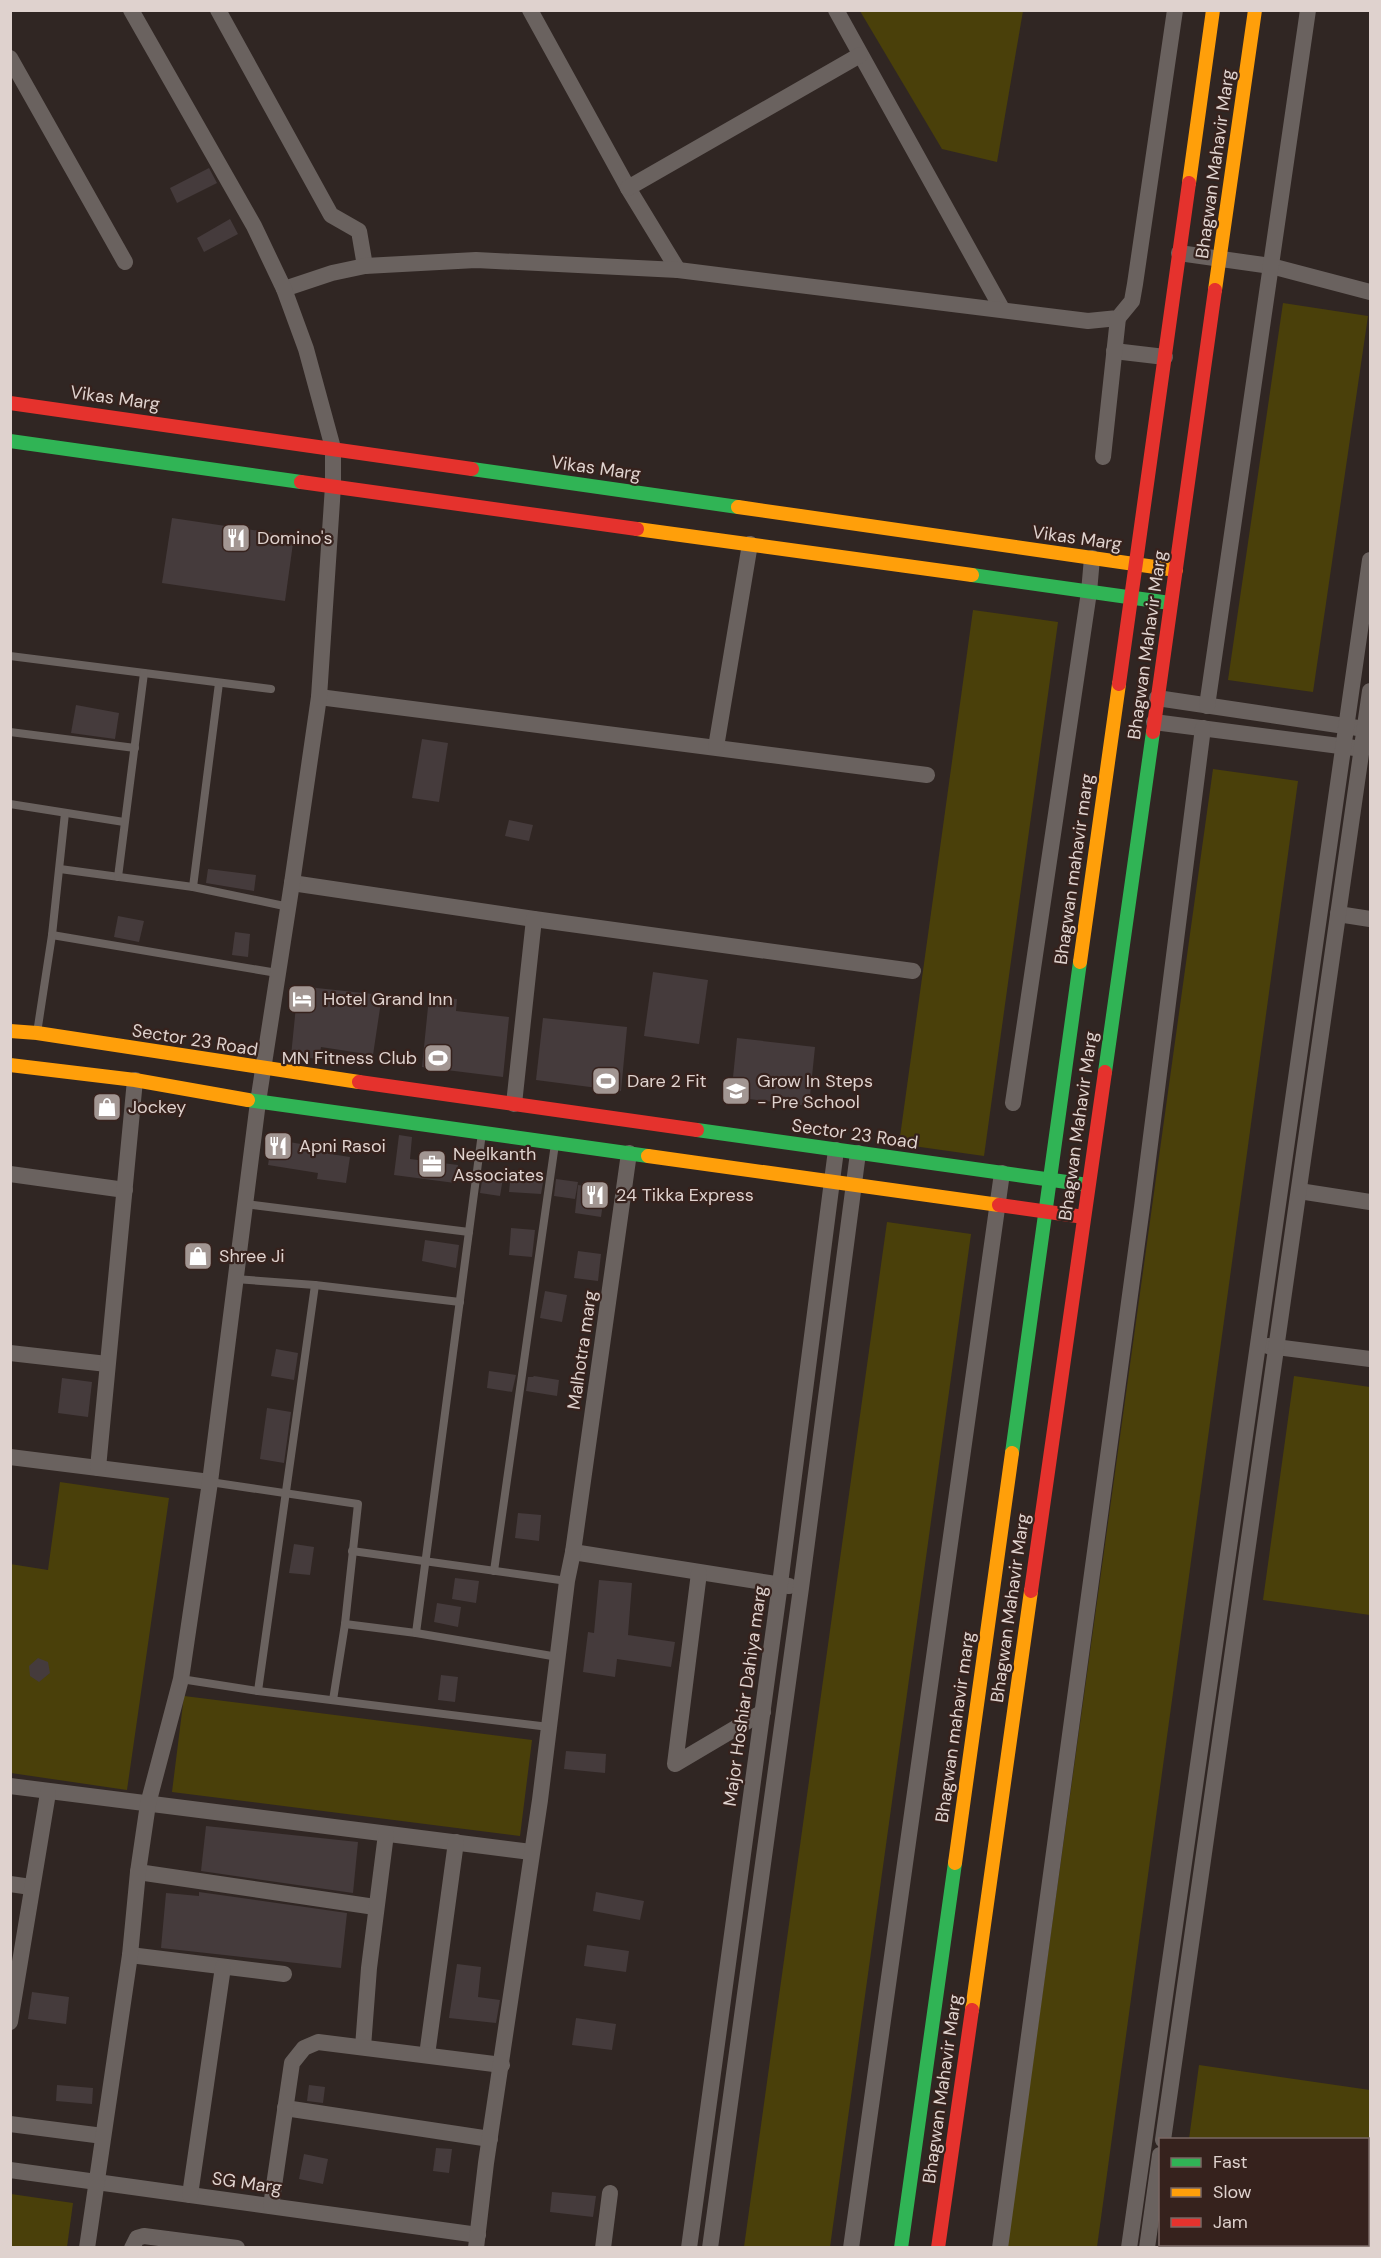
<svg xmlns="http://www.w3.org/2000/svg" width="1381" height="2258" viewBox="0 0 1381 2258" font-family="'DM Sans',sans-serif">
	<style>
		.green { fill: #4a400a }
		.building { fill: #453b3c }
		.lines { fill: none; stroke-linecap: round; stroke-linejoin: round }
		.lane { stroke: #6a625f; stroke-width: 8 }
		.street { stroke: #6a625f; stroke-width: 16 }
		.fast { stroke: #30b455; stroke-width: 14 }
		.slow { stroke: #ff9f0a; stroke-width: 14 }
		.jam { stroke: #e5322d; stroke-width: 14 }
		.labels { text-anchor: middle; dominant-baseline: central; stroke-width: 4.5; stroke-linejoin: round; paint-order: stroke }
		.street-label { font-size: 18px; fill: #dfd2ce; stroke: #36221d }
		.poi-label { font-size: 18px; fill: #dfd2ce; stroke: #36221d; text-anchor: start }
	</style>
	<rect width="100%" height="100%" fill="#302623"/>
	<g class="green">
		<path d="M 860,11 L 1023,11 L 997,162 L 942,149 Z"/>
		<path d="M 1283,303 L 1368,316 L 1313,692 L 1228,680 Z"/>
		<path d="M 973,610 L 1058,622 L 984,1156 L 899,1144 Z"/>
		<path d="M 1213,769 L 1298,781 L 1097,2247 L 1007,2248 Z"/>
		<path d="M 887,1222 L 971,1234 L 830,2247 L 744,2247 Z"/>
		<path d="M 1294,1376 L 1370,1387 L 1370,1615 L 1263,1600 Z"/>
		<path d="M 60,1482 L 169,1498 L 127,1790 L 11,1773 L 10,1564 L 48,1570 Z"/>
		<path d="M 184,1696 L 532,1740 L 520,1836 L 172,1792 Z"/>
		<path d="M 1199,2065 L 1370,2090 L 1370,2247 L 1173,2247 L 1174,2244 L 1368,2244 L 1368,2140 L 1189,2139 Z"/>
		<path d="M 11,2194 L 73,2203 L 67,2247 L 11,2247 Z"/>
	</g>
	<g class="building">
		<path d="M 209,168 L 217,183 L 177,203 L 170,188 Z"/>
		<path d="M 230,219 L 238,234 L 204,252 L 197,238 Z"/>
		<path d="M 172,518 L 294,536 L 285,601 L 162,583 Z"/>
		<path d="M 76,705 L 119,713 L 115,739 L 71,733 Z"/>
		<path d="M 422,739 L 448,743 L 439,802 L 412,798 Z"/>
		<path d="M 509,820 L 533,825 L 529,841 L 505,836 Z"/>
		<path d="M 208,869 L 256,875 L 254,891 L 206,883 Z"/>
		<path d="M 118,916 L 144,921 L 139,942 L 114,937 Z"/>
		<path d="M 235,932 L 250,934 L 248,957 L 232,955 Z"/>
		<path d="M 653,972 L 708,980 L 699,1044 L 644,1036 Z"/>
		<path d="M 298,986 L 382,995 L 373,1055 L 321,1047 L 319,1059 L 291,1056 Z"/>
		<path d="M 429,997 L 457,999 L 456,1011 L 509,1017 L 503,1077 L 422,1067 Z"/>
		<path d="M 543,1018 L 627,1027 L 621,1091 L 536,1080 Z"/>
		<path d="M 737,1038 L 815,1047 L 809,1106 L 731,1097 Z"/>
		<path d="M 399,1135 L 412,1137 L 410,1159 L 458,1165 L 455,1183 L 394,1175 Z"/>
		<path d="M 272,1139 L 318,1147 L 317,1152 L 350,1157 L 346,1183 L 317,1179 L 318,1173 L 268,1165 Z"/>
		<path d="M 511,1172 L 544,1177 L 541,1194 L 509,1192 Z"/>
		<path d="M 483,1175 L 503,1178 L 500,1196 L 480,1193 Z"/>
		<path d="M 556,1179 L 578,1182 L 575,1199 L 554,1196 Z"/>
		<path d="M 578,1185 L 605,1189 L 601,1217 L 575,1213 Z"/>
		<path d="M 511,1228 L 535,1230 L 532,1257 L 509,1255 Z"/>
		<path d="M 425,1240 L 459,1245 L 456,1268 L 422,1261 Z"/>
		<path d="M 578,1251 L 601,1254 L 598,1281 L 574,1278 Z"/>
		<path d="M 545,1291 L 567,1295 L 562,1322 L 540,1318 Z"/>
		<path d="M 276,1349 L 298,1353 L 294,1380 L 271,1376 Z"/>
		<path d="M 489,1371 L 516,1375 L 512,1392 L 487,1388 Z"/>
		<path d="M 534,1376 L 559,1380 L 557,1396 L 526,1391 L 528,1377 L 533,1377 Z"/>
		<path d="M 62,1378 L 92,1382 L 88,1417 L 58,1413 Z"/>
		<path d="M 267,1408 L 291,1412 L 284,1463 L 260,1459 Z"/>
		<path d="M 518,1513 L 541,1515 L 539,1541 L 515,1538 Z"/>
		<path d="M 294,1544 L 314,1547 L 310,1575 L 289,1573 Z"/>
		<path d="M 455,1578 L 479,1581 L 476,1603 L 452,1599 Z"/>
		<path d="M 599,1580 L 632,1583 L 628,1635 L 675,1642 L 671,1667 L 617,1659 L 615,1677 L 583,1672 L 588,1632 L 594,1633 Z"/>
		<path d="M 437,1603 L 461,1607 L 458,1627 L 434,1622 Z"/>
		<path d="M 38,1658 L 48,1662 L 50,1673 L 39,1682 L 30,1676 L 29,1666 Z"/>
		<path d="M 441,1675 L 458,1677 L 455,1702 L 438,1700 Z"/>
		<path d="M 566,1751 L 606,1754 L 605,1773 L 564,1769 Z"/>
		<path d="M 206,1826 L 358,1842 L 353,1893 L 201,1871 Z"/>
		<path d="M 199,1892 L 347,1913 L 341,1968 L 161,1948 L 166,1893 L 199,1896 Z"/>
		<path d="M 596,1892 L 644,1901 L 640,1920 L 593,1911 Z"/>
		<path d="M 587,1945 L 629,1951 L 626,1972 L 584,1966 Z"/>
		<path d="M 457,1964 L 481,1967 L 478,1997 L 500,2000 L 496,2023 L 449,2018 Z"/>
		<path d="M 32,1992 L 69,1997 L 66,2024 L 28,2019 Z"/>
		<path d="M 576,2018 L 616,2024 L 612,2050 L 572,2045 Z"/>
		<path d="M 57,2085 L 93,2088 L 92,2104 L 56,2101 Z"/>
		<path d="M 309,2085 L 325,2087 L 323,2103 L 307,2101 Z"/>
		<path d="M 436,2148 L 452,2149 L 449,2173 L 433,2171 Z"/>
		<path d="M 304,2154 L 328,2159 L 323,2184 L 299,2179 Z"/>
		<path d="M 552,2192 L 596,2196 L 593,2217 L 550,2212 Z"/>
	</g>
	<g class="lines">
		<g class="lane">
			<path d="M 10,656 L 271,689"/>
			<path d="M 10,732 L 135,748"/>
			<path d="M 10,804 L 124,822"/>
			<path d="M 60,869 L 193,887 L 289,907"/>
			<path d="M 118,877 L 144,673"/>
			<path d="M 193,887 L 219,683"/>
			<path d="M 52,935 L 277,973"/>
			<path d="M 37,1033 L 52,935 L 65,813"/>
			<path d="M 245,1204 L 469,1232"/>
			<path d="M 235,1279 L 315,1285 L 460,1302"/>
			<path d="M 210,1482 L 358,1504 L 345,1624 L 333,1700"/>
			<path d="M 352,1551 L 567,1581"/>
			<path d="M 494,1571 L 555,1144"/>
			<path d="M 345,1624 L 416,1633 L 558,1657"/>
			<path d="M 416,1633 L 482,1133"/>
			<path d="M 181,1679 L 258,1691 L 549,1727"/>
			<path d="M 258,1691 L 315,1285"/>
		</g>
		<g class="street">
			<path d="M 218,10 L 331,215 L 359,231 L 365,266"/>
			<path d="M 530,10 L 628,188 L 678,270"/>
			<path d="M 836,10 L 1002,309"/>
			<path d="M 10,58 L 125,262"/>
			<path d="M 628,188 L 860,55"/>
			<path d="M 1179,253 L 1271,266 L 1370,292"/>
			<path d="M 284,289 L 332,273 L 365,266 L 476,260 L 678,270 L 1088,321 L 1118,318 L 1132,301 L 1135,284 L 1175,10"/>
			<path d="M 1114,351 L 1165,357"/>
			<path d="M 1103,457 L 1118,318"/>
			<path d="M 319,697 L 927,775"/>
			<path d="M 1157,698 L 1358,728"/>
			<path d="M 1207,706 L 1308,10"/>
			<path d="M 1154,722 L 1355,748"/>
			<path d="M 716,747 L 750,544"/>
			<path d="M 292,883 L 534,919 L 913,971"/>
			<path d="M 1338,914 L 1370,919"/>
			<path d="M 1013,1103 L 1089,592 L 1092,558"/>
			<path d="M 514,1104 L 534,919"/>
			<path d="M 10,1174 L 125,1190"/>
			<path d="M 1299,1191 L 1370,1202"/>
			<path d="M 1268,1346 L 1370,1359"/>
			<path d="M 10,1353 L 107,1364"/>
			<path d="M 10,1457 L 210,1482"/>
			<path d="M 98,1468 L 135,1080"/>
			<path d="M 573,1552 L 789,1586"/>
			<path d="M 699,1573 L 675,1764 L 763,1712"/>
			<path d="M 10,1786 L 531,1852"/>
			<path d="M 138,1872 L 375,1907"/>
			<path d="M 10,1884 L 31,1887"/>
			<path d="M 130,1955 L 284,1974"/>
			<path d="M 10,2022 L 48,1793"/>
			<path d="M 363,2047 L 369,1968 L 386,1834"/>
			<path d="M 427,2055 L 456,1842"/>
			<path d="M 285,2108 L 490,2139"/>
			<path d="M 10,2124 L 103,2136"/>
			<path d="M 1163,2140 L 1370,691"/>
			<path d="M 10,2170 L 478,2235"/>
			<path d="M 190,2195 L 223,1967"/>
			<path d="M 271,2206 L 292,2063 L 304,2048 L 318,2042 L 502,2065"/>
			<path d="M 87,2248 L 130,1955 L 138,1872 L 148,1804 L 181,1679 L 210,1482 L 258,1102 L 292,883 L 319,697 L 333,486 L 333,448 L 306,349 L 284,289 L 254,226 L 131,10"/>
			<path d="M 132,2248 L 137,2238 L 144,2236 L 237,2248"/>
			<path d="M 476,2248 L 486,2163 L 540,1800 L 567,1581 L 573,1552 L 629,1153"/>
			<path d="M 603,2248 L 610,2193"/>
			<path d="M 689,2248 L 780,1584 L 836,1150"/>
			<path d="M 710,2248 L 801,1588 L 858,1153"/>
			<path d="M 851,2248 L 1002,1173"/>
			<path d="M 1000,2248 L 1142,1207 L 1203,728"/>
			<path d="M 1129,2248 L 1370,560"/>
			<path d="M 1147,2248 L 1160,2155"/>
		</g>
		<g class="fast">
			<path d="M 10,441 L 301,482"/>
			<path d="M 472,469 L 738,507"/>
			<path d="M 972,575 L 1170,603"/>
			<path d="M 1105,1072 L 1153,732"/>
			<path d="M 248,1100 L 648,1156"/>
			<path d="M 697,1130 L 1088,1185"/>
			<path d="M 1012,1453 L 1080,962"/>
			<path d="M 901,2248 L 955,1863"/>
		</g>
		<g class="slow">
			<path d="M 1189,183 L 1213,10"/>
			<path d="M 1215,290 L 1255,10"/>
			<path d="M 738,507 L 1176,570"/>
			<path d="M 637,529 L 972,575"/>
			<path d="M 1080,962 L 1119,684"/>
			<path d="M 10,1031 L 37,1033 L 359,1082"/>
			<path d="M 10,1065 L 135,1080 L 248,1100"/>
			<path d="M 648,1156 L 999,1205"/>
			<path d="M 955,1863 L 1012,1453"/>
			<path d="M 972,2010 L 1031,1591"/>
		</g>
		<g class="jam">
			<path d="M 10,403 L 472,469"/>
			<path d="M 301,482 L 637,529"/>
			<path d="M 1119,684 L 1189,183"/>
			<path d="M 1153,732 L 1215,290"/>
			<path d="M 359,1082 L 697,1130"/>
			<path d="M 999,1205 L 1084,1217"/>
			<path d="M 1031,1591 L 1105,1072"/>
			<path d="M 938,2248 L 972,2010"/>
		</g>
	</g>
	<defs>
		<g id="restaurant-square" transform="scale(1.5)"><rect x="-9" y="-9" width="18" height="18" rx="4" fill="#a29692" stroke="#36221d"/><path d="M-5-6h1v4h1v-4h1v4h1v-4h1v5L-1.5 .5V6h-2V.5L-5-1ZM5-6V6H3V1.5H1.5Q1.5-4 5-6Z" fill="#fff"/></g>
		<g id="hotel-square" transform="scale(1.5)"><rect x="-9" y="-9" width="18" height="18" rx="4" fill="#a29692" stroke="#36221d"/><path d="M-6-4.5h1.5V1H6V5H4.5V3h-9V5H-6ZM-4 0a1.8 1.8 0 1 1 3.6 0ZM.5 0V-2.5h3Q6-2.5 6 0Z" fill="#fff"/></g>
		<g id="stadium-square" transform="scale(1.5)"><rect x="-9" y="-9" width="18" height="18" rx="4" fill="#a29692" stroke="#36221d"/><path d="M0-5a6.5 5 0 1 0 0 10a6.5 5 0 1 0 0-10ZM-3.5-1.8h7v3.6h-7Z" fill="#fff"/></g>
		<g id="school-square" transform="scale(1.5)"><rect x="-9" y="-9" width="18" height="18" rx="4" fill="#a29692" stroke="#36221d"/><path d="M0-5L7-2L0 1L-7-2ZM-4 1L0 2.5L4 1V4Q0 6-4 4Z" fill="#fff"/></g>
		<g id="shop-square" transform="scale(1.5)"><rect x="-9" y="-9" width="18" height="18" rx="4" fill="#a29692" stroke="#36221d"/><path d="M-5-2.5h2.3a2.7 3.5 0 0 1 5.4 0H5L5.5 6h-11ZM-1.5-2.5h3a1.5 2.3 0 0 0-3 0Z" fill="#fff"/></g>
		<g id="office-square" transform="scale(1.5)"><rect x="-9" y="-9" width="18" height="18" rx="4" fill="#a29692" stroke="#36221d"/><path d="M-6-3h4V-5.5h4V-3h4V5H-6ZM-1-4.5V-3h2v-1.5ZM-6 0V1H6V0Z" fill="#fff"/></g>
	</defs>
	<g fill-rule="evenodd">
		<use href="#restaurant-square" x="236" y="538"/>
		<use href="#hotel-square" x="302" y="999"/>
		<use href="#stadium-square" x="438" y="1058"/>
		<use href="#stadium-square" x="606" y="1081"/>
		<use href="#school-square" x="736" y="1091"/>
		<use href="#shop-square" x="107" y="1107"/>
		<use href="#restaurant-square" x="278" y="1146"/>
		<use href="#office-square" x="432" y="1164"/>
		<use href="#restaurant-square" x="595" y="1195"/>
		<use href="#shop-square" x="198" y="1256"/>
	</g>
	<g class="labels">
		<g class="street-label">
			<text transform="translate(1215 164) rotate(-82)">Bhagwan Mahavir Marg</text>
			<text transform="translate(115 398) rotate(8)">Vikas Marg</text>
			<text transform="translate(596 468) rotate(8)">Vikas Marg</text>
			<text transform="translate(1077 538) rotate(8)">Vikas Marg</text>
			<text transform="translate(1147 645) rotate(-82)">Bhagwan Mahavir Marg</text>
			<text transform="translate(1074 869) rotate(-82)">Bhagwan mahavir marg</text>
			<text transform="translate(195 1040) rotate(9)">Sector 23 Road</text>
			<text transform="translate(1078 1126) rotate(-82)">Bhagwan Mahavir Marg</text>
			<text transform="translate(855 1134) rotate(8)">Sector 23 Road</text>
			<text transform="translate(582 1350) rotate(-82)">Malhotra marg</text>
			<text transform="translate(1010 1608) rotate(-82)">Bhagwan Mahavir Marg</text>
			<text transform="translate(745 1696) rotate(-82)">Major Hoshiar Dahiya marg</text>
			<text transform="translate(955 1727) rotate(-82)">Bhagwan mahavir marg</text>
			<text transform="translate(942 2089) rotate(-82)">Bhagwan Mahavir Marg</text>
			<text transform="translate(247 2183) rotate(8)">SG Marg</text>
		</g>
		<g class="poi-label">
			<text x="257" y="538">Domino's</text>
			<text x="323" y="999">Hotel Grand Inn</text>
			<text x="417" y="1058" text-anchor="end">MN Fitness Club</text>
			<text x="627" y="1081">Dare 2 Fit</text>
			<text x="757" y="1081">Grow In Steps<tspan x="757" dy="21">- Pre School</tspan></text>
			<text x="128" y="1107">Jockey</text>
			<text x="299" y="1146">Apni Rasoi</text>
			<text x="453" y="1154">Neelkanth<tspan x="453" dy="21">Associates</tspan></text>
			<text x="616" y="1195">24 Tikka Express</text>
			<text x="219" y="1256">Shree Ji</text>
		</g>
	</g>
	<rect width="1381" height="2258" fill="none" stroke="#dfd2ce" stroke-width="24"/>
	<rect x="1159" y="2138" width="210" height="108" fill="#36221d" stroke="#7a6864" stroke-width="1.5"/>
	<rect x="1171" y="2158" width="30" height="9" fill="#30b455" stroke="#7a6864" stroke-width="1.5"/>
	<text x="1213" y="2168" font-size="18" fill="#dfd2ce">Fast</text>
	<rect x="1171" y="2188" width="30" height="9" fill="#ff9f0a" stroke="#7a6864" stroke-width="1.5"/>
	<text x="1213" y="2198" font-size="18" fill="#dfd2ce">Slow</text>
	<rect x="1171" y="2218" width="30" height="9" fill="#e5322d" stroke="#7a6864" stroke-width="1.5"/>
	<text x="1213" y="2228" font-size="18" fill="#dfd2ce">Jam</text>
</svg>
